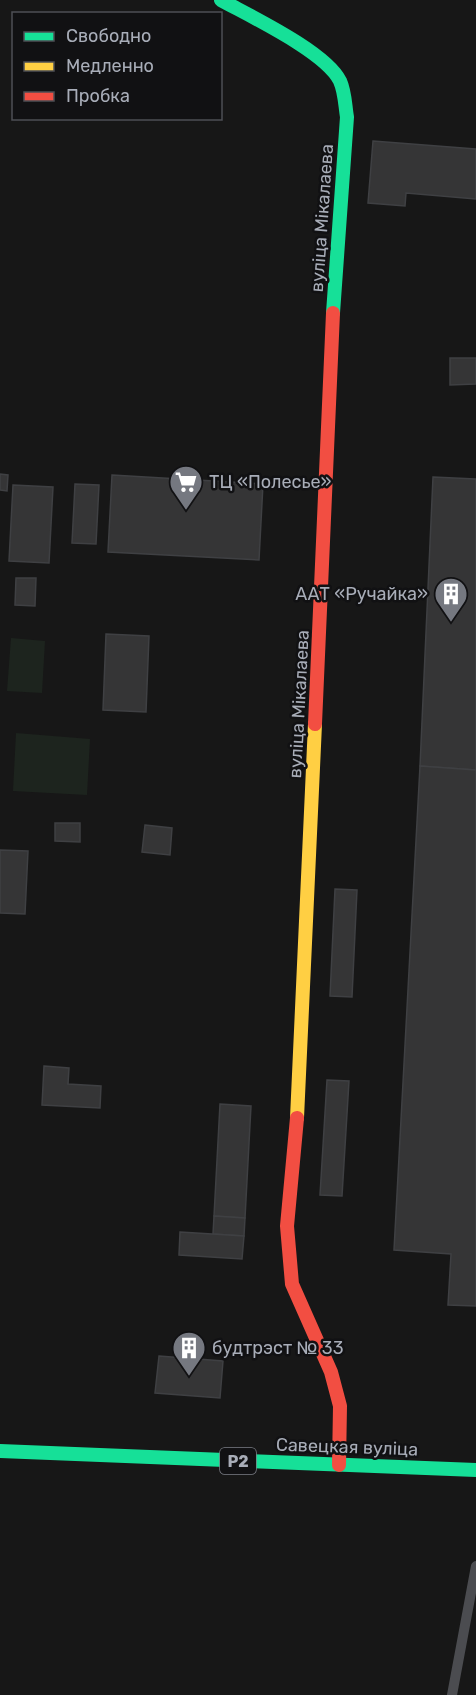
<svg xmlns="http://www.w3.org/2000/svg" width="476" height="1695" viewBox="0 0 476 1695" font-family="Rubik,sans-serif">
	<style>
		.green { fill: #1d241e }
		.building { fill: #353536; stroke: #3f4043; stroke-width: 1.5 }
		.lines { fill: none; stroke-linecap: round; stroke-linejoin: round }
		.street { stroke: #4b4c50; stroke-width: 10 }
		.fast { stroke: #16e098; stroke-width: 14 }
		.slow { stroke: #ffcf43; stroke-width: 14 }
		.jam { stroke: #f24e42; stroke-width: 14 }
		.labels { text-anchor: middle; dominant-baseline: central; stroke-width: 5; stroke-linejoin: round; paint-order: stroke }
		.shield { fill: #111113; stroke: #7b7e86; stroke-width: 1.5 }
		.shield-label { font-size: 16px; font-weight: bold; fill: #a8adb8 }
		.street-label { font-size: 18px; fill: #a8adb8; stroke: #111113 }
		.poi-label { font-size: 18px; fill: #a8adb8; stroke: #111113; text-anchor: start }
	</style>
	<rect width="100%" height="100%" fill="#171717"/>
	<g class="green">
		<path d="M 11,638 L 45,641 L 42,693 L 7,691 Z"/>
		<path d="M 16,733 L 90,739 L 87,795 L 13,791 Z"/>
	</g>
	<g class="building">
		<path d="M 373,141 L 476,149 L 476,199 L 406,193 L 405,206 L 368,203 Z"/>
		<path d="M 450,358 L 476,358 L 476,384 L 450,385 Z"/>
		<path d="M 0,474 L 8,475 L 7,491 L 0,490 Z"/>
		<path d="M 112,475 L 263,484 L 259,560 L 108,552 Z"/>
		<path d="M 433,477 L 476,479 L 476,770 L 420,766 Z"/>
		<path d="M 75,484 L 99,485 L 96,544 L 72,543 Z"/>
		<path d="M 13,485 L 53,487 L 49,563 L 9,561 Z"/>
		<path d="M 16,578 L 36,578 L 35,606 L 15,605 Z"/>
		<path d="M 106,634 L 149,636 L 146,712 L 103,710 Z"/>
		<path d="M 420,766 L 476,770 L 476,1306 L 448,1305 L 451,1254 L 394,1250 Z"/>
		<path d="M 55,823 L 80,823 L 80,842 L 55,841 Z"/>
		<path d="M 145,825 L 172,828 L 170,855 L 142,852 Z"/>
		<path d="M 0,850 L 28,851 L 25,914 L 0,913 Z"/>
		<path d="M 335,889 L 357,890 L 352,997 L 330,996 Z"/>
		<path d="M 44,1066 L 69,1068 L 68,1084 L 101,1086 L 100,1108 L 42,1105 Z"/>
		<path d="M 327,1080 L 349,1081 L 342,1196 L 320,1195 Z"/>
		<path d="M 220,1104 L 251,1106 L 245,1218 L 214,1216 Z"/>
		<path d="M 214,1216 L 245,1218 L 244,1236 L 213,1234 Z"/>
		<path d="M 180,1232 L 244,1236 L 242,1259 L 179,1255 Z"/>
		<path d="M 159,1356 L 223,1361 L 220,1398 L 155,1393 Z"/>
	</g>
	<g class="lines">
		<path class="street" d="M 452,1695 L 476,1566"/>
		<g class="fast">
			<path d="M 221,0 C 250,16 326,52 340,81 C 345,92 345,105 347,117 L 333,313"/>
			<path d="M 0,1451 L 476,1470"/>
		</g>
		<path class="slow" d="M 297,1118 L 315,724"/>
		<g class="jam">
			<path d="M 315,724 L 333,313"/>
			<path d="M 297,1118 L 287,1226 L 292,1284 L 331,1372 L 340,1406 L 339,1465"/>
		</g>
	</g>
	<defs>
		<g id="supermarket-pin" transform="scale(1.725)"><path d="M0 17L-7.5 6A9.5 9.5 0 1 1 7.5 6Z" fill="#757880" stroke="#111113"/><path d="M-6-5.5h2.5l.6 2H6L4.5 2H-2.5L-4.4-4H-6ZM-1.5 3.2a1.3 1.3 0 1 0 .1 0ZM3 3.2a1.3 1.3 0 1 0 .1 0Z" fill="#fff"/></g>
		<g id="building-pin" transform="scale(1.725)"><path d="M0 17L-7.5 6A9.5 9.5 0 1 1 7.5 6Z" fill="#757880" stroke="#111113"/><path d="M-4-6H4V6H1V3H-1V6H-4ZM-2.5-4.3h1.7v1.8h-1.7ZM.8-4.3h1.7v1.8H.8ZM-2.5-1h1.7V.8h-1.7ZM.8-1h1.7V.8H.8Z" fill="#fff"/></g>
	</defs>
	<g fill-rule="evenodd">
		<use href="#supermarket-pin" x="186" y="482"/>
		<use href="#building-pin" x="451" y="594"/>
		<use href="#building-pin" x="189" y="1348"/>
	</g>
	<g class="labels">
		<rect class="shield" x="220" y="1448" width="36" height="26" rx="4.5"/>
		<g class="shield-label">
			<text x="238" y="1461">Р2</text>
		</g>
		<g class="street-label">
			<text transform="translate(322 218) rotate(-86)">вуліца Мікалаева</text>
			<text transform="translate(299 704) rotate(-87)">вуліца Мікалаева</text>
			<text transform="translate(347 1447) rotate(2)">Савецкая вуліца</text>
		</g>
		<g class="poi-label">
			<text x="209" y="482">ТЦ «Полесье»</text>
			<text x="428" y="594" text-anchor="end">ААТ «Ручайка»</text>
			<text x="212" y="1348">будтрэст № 33</text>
		</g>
	</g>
	<rect x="12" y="12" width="210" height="108" fill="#111113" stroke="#4d4f55" stroke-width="1.5"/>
	<rect x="24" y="32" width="30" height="9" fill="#16e098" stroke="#4d4f55" stroke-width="1.5"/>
	<text x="66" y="42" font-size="18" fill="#a8adb8">Свободно</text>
	<rect x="24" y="62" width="30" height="9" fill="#ffcf43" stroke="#4d4f55" stroke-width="1.5"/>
	<text x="66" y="72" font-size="18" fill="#a8adb8">Медленно</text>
	<rect x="24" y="92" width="30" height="9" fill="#f24e42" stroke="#4d4f55" stroke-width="1.5"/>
	<text x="66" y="102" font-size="18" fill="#a8adb8">Пробка</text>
</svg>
